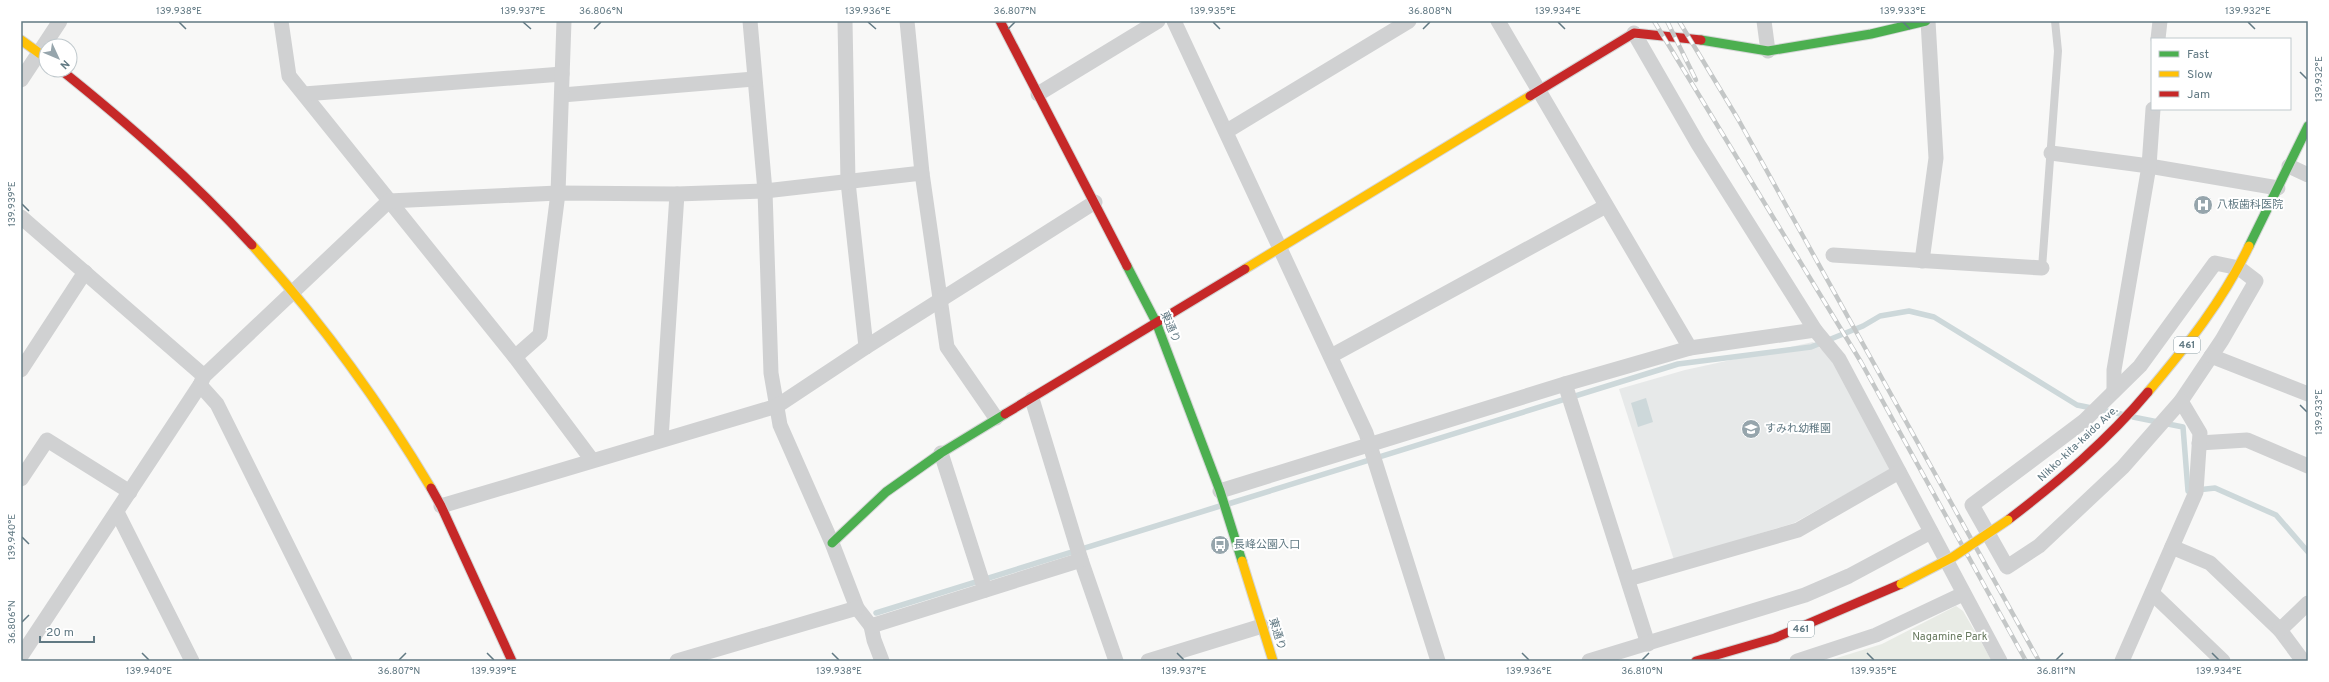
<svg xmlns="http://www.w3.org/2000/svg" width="2329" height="682" viewBox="0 0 2329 682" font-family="Overpass,'Noto Sans JP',sans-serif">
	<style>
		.built { fill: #e7e9e9 }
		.green { fill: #e8ebe5 }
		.water { fill: #cdd8da }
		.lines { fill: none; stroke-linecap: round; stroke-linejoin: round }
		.stream { stroke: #cdd8da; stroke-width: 5.5 }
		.fast-casing { stroke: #d4d6d6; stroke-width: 11 }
		.slow-casing { stroke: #d4d6d6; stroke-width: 11 }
		.jam-casing { stroke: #d4d6d6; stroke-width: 11 }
		.lane { stroke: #d0d1d2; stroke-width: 8 }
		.street { stroke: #d0d1d2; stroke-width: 15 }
		.fast { stroke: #4caf50; stroke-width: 9 }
		.slow { stroke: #ffc107; stroke-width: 9 }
		.jam { stroke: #c62828; stroke-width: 9 }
		.rail-casing { stroke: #c4c7c7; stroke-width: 4.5 }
		.rail { stroke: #fff; stroke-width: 3; stroke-dasharray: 9; stroke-linecap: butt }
		.slow-bridge-casing { stroke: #d4d5d5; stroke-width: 11; stroke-linecap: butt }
		.slow-bridge { stroke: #ffc107; stroke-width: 9 }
		.ticks { fill: none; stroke: #617983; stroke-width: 1.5 }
		.labels { text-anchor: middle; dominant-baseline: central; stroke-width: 4; stroke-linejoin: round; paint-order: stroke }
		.shield { fill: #fff; stroke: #90a1a8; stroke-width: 1 }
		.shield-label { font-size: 10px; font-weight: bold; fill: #617983 }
		.poi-label { font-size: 11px; fill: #617983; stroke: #fff; text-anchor: start }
		.street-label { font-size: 11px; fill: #617983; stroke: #fff }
		.park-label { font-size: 11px; fill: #697a60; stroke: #fff }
		.neatline { fill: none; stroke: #617983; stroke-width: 1.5 }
		.ticks-label { font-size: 10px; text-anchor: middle; fill: #617983 }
	</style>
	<rect width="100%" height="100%" fill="#f8f8f7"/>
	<path class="built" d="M 1813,342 L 1834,360 L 1893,468 L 1794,523 L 1674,560 L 1619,389 L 1685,370 Z"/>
	<path class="green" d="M 1956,606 L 1963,611 L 1992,661 L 1827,661 L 1882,644 Z"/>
	<path class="water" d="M 1646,398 L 1653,422 L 1638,427 L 1631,403 Z"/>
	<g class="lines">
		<g class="stream">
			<path d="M 2133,417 L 2183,427 L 2188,491 L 2215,488 L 2276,515 L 2308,552"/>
			<path d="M 1228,504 L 1678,364 L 1811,347 L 1863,326 L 1880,316 L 1909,311 L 1934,317 L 2077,405 L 2121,414"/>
			<path d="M 876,613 L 1220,506"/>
		</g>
		<g class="fast-casing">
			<g id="fast">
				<path d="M 1701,40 L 1768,51 L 1871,34 L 1926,21"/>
				<path d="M 2249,246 L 2308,126"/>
				<path d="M 1127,266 L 1156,322 L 1220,491 L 1242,561"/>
				<path d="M 832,543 L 886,492 L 941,453 L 1005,414"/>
			</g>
		</g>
		<g class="slow-casing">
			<g id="slow">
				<path d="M 21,40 L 46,58"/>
				<path d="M 252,245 C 320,320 379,401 431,488"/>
				<path d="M 1245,269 L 1530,96"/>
				<path d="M 2148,392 C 2186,347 2224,299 2249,246"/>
				<path d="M 1242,561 L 1273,661"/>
			</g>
		</g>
		<g class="jam-casing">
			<g id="jam">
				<path d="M 1000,21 L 1127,266"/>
				<path d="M 61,70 C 131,126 191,179 252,245"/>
				<path d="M 1530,96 L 1634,33 L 1701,40"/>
				<path d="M 1005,414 L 1245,269"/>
				<path d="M 431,488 L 441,506 L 512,661"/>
				<path d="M 2008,520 C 2059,481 2107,441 2148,392"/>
				<path d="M 1696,661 L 1775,638 L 1901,584"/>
			</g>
		</g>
		<path class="lane" d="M 2042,268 L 2058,51 L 2055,21"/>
		<g class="street">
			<path d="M 281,21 L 289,76 L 515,357 L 592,460"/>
			<path d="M 750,21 L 765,191 L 771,373 L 780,425 L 832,543 L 857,608 L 871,626 L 874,640 L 882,661"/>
			<path d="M 845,21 L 848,182 L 866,347"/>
			<path d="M 907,21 L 922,173 L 947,347 L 996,418"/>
			<path d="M 1174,21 L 1366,433 L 1438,661"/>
			<path d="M 1498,21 L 1690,348"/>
			<path d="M 1764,21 L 1768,51"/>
			<path d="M 2158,39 L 2160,21"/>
			<path d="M 21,80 L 60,21"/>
			<path d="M 304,94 L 562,74"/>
			<path d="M 1038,94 L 1158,21"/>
			<path d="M 562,95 L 754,79"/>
			<path d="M 1227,131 L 1409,21"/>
			<path d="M 2051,153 L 2149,166 L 2278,188"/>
			<path d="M 2289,166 L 2308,175"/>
			<path d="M 21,217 L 204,376"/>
			<path d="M 1833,255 L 2042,268"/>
			<path d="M 1922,261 L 1936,158 L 1928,21"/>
			<path d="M 2215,263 L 2239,268 L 2256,281 L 2222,340 L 2181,401 L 2123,467 L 2039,546 L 2007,567 L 1972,505 L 2084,421 L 2140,366 Z"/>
			<path d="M 1815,330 L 1839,359 L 2000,661"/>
			<path d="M 1331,356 L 1606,206"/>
			<path d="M 2211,356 L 2308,394"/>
			<path d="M 515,357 L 540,335 L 558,193 L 564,21"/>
			<path d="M 21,370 L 85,272"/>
			<path d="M 1565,384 L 1648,644"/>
			<path d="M 200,385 L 217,404 L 345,661"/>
			<path d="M 2114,391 L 2114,370 L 2149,166 L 2153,109"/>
			<path d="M 1032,399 L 1081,560 L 1116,661"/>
			<path d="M 661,439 L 677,194"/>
			<path d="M 2199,443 L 2247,440 L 2308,466"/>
			<path d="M 941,453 L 985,590"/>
			<path d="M 21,479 L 47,440 L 130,492"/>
			<path d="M 1220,491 L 1565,384 L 1690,348 L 1815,330 L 1698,144 L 1634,33"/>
			<path d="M 441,506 L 777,406 L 866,347 L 1095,202"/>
			<path d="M 117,512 L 192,661"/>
			<path d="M 2172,547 L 2210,563 L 2280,630 L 2303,661"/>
			<path d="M 1628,579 L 1798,530 L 1899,472"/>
			<path d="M 2152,593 L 2223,661"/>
			<path d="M 871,626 L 1081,560"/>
			<path d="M 2280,630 L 2308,603"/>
			<path d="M 21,656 L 200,385 L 204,376 L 389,201 L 558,193 L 677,194 L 765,191 L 922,173"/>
			<path d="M 677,661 L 857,608"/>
			<path d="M 1148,661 L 1262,626"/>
			<path d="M 1589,661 L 1805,595 L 1849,576 L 1931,532"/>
			<path d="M 1797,661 L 1876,635 L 1963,594"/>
			<path d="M 2122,661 L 2196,492 L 2200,433 L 2181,401"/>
		</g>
		<use href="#fast" class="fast"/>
		<use href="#slow" class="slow"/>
		<use href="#jam" class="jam"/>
		<g class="rail-casing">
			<g id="rail">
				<path d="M 1654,21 L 1861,362 L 2026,661"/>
				<path d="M 1667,21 L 1696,80"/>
				<path d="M 1679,21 L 1738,119 L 2039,661"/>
			</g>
		</g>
		<use href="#rail" class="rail"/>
		<g class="slow-bridge-casing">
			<path id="slow-bridge" d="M 1901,584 L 1953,557 L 2008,520"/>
		</g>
		<use href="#slow-bridge" class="slow-bridge"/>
	</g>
	<path class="ticks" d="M 179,22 L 186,29M 523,22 L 531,29M 868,22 L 876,29M 1213,22 L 1220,29M 1558,22 L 1565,29M 1903,22 L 1910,29M 2248,22 L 2255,29M 594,29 L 601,22M 1008,29 L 1015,22M 1423,29 L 1430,22M 2300,72 L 2307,79M 22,204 L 29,211M 2300,405 L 2307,412M 22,537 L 29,544M 22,622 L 29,615M 142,653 L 149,660M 487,653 L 494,660M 832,653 L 839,660M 1177,653 L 1184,660M 1522,653 L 1529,660M 1867,653 L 1874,660M 2212,653 L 2219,660M 399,660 L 406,653M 1642,660 L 1649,653M 2056,660 L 2063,653"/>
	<defs>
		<g id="hospital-disc" transform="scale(1)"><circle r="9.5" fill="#96a5ac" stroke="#fff"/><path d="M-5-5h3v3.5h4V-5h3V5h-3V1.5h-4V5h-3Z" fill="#fff"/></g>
		<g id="school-disc" transform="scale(1)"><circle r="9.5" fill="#96a5ac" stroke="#fff"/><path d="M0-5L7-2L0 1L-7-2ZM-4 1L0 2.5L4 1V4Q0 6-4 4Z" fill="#fff"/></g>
		<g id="bus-disc" transform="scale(1)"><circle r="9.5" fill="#96a5ac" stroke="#fff"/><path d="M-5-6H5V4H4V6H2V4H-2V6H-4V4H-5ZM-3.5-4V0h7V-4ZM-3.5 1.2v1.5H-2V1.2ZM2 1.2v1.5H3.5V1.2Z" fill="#fff"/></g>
	</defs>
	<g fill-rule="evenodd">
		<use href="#hospital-disc" x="2203" y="205"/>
		<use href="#school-disc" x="1751" y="429"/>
		<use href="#bus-disc" x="1220" y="545"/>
	</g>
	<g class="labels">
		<g class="shield">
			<rect x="2174" y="337" width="26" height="16" rx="3"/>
			<rect x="1788" y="621" width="26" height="16" rx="3"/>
		</g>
		<g class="shield-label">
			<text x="2187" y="345">461</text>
			<text x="1801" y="629">461</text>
		</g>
		<g class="poi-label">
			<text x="2217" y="205">八板歯科医院</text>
			<text x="1765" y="429">すみれ幼稚園</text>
			<text x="1234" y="545">長峰公園入口</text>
		</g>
		<g class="street-label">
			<text transform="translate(1170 327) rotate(67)">東通り</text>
			<text transform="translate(2078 444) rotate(-43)">Nikko-kita-kaido Ave.</text>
			<text transform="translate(1277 634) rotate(73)">東通り</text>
		</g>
		<g class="park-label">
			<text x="1950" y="637">Nagamine Park</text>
		</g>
	</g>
	<rect width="2329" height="682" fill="none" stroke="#ffffff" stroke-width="44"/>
	<rect x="2151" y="38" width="140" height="72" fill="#ffffff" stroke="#c0c9cd"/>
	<rect x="2159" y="51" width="20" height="6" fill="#4caf50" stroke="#c0c9cd"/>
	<text x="2187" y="58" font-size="12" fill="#617983">Fast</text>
	<rect x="2159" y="71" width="20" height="6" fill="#ffc107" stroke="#c0c9cd"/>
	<text x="2187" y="78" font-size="12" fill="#617983">Slow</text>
	<rect x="2159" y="91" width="20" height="6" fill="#c62828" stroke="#c0c9cd"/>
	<text x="2187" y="98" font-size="12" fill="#617983">Jam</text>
	<g transform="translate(58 58) rotate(134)"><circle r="19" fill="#ffffff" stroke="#c0c9cd"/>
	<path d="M0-3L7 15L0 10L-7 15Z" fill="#96a5ac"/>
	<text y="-6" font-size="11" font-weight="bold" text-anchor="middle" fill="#617983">N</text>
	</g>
	<path d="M40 636v6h54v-6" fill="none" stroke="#617983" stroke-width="2"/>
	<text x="46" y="636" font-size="12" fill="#617983" stroke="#ffffff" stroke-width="3" paint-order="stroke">20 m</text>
	<rect x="22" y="22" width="2285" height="638" class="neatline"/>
	<g class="ticks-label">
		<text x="179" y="14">139.938°E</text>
		<text x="523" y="14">139.937°E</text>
		<text x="601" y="14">36.806°N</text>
		<text x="868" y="14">139.936°E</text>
		<text x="1015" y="14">36.807°N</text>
		<text x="1213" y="14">139.935°E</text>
		<text x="1430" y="14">36.808°N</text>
		<text x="1558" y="14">139.934°E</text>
		<text x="1903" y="14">139.933°E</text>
		<text x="2248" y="14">139.932°E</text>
		<text transform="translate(2318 79) rotate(-90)" y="4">139.932°E</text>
		<text transform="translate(11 204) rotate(-90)" y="4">139.939°E</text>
		<text transform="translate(2318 412) rotate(-90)" y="4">139.933°E</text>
		<text transform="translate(11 537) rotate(-90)" y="4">139.940°E</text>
		<text transform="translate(11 622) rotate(-90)" y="4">36.806°N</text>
		<text x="149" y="674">139.940°E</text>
		<text x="399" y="674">36.807°N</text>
		<text x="494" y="674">139.939°E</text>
		<text x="839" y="674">139.938°E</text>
		<text x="1184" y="674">139.937°E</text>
		<text x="1529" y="674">139.936°E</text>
		<text x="1642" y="674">36.810°N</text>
		<text x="1874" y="674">139.935°E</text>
		<text x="2056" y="674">36.811°N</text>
		<text x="2219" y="674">139.934°E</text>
	</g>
</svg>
